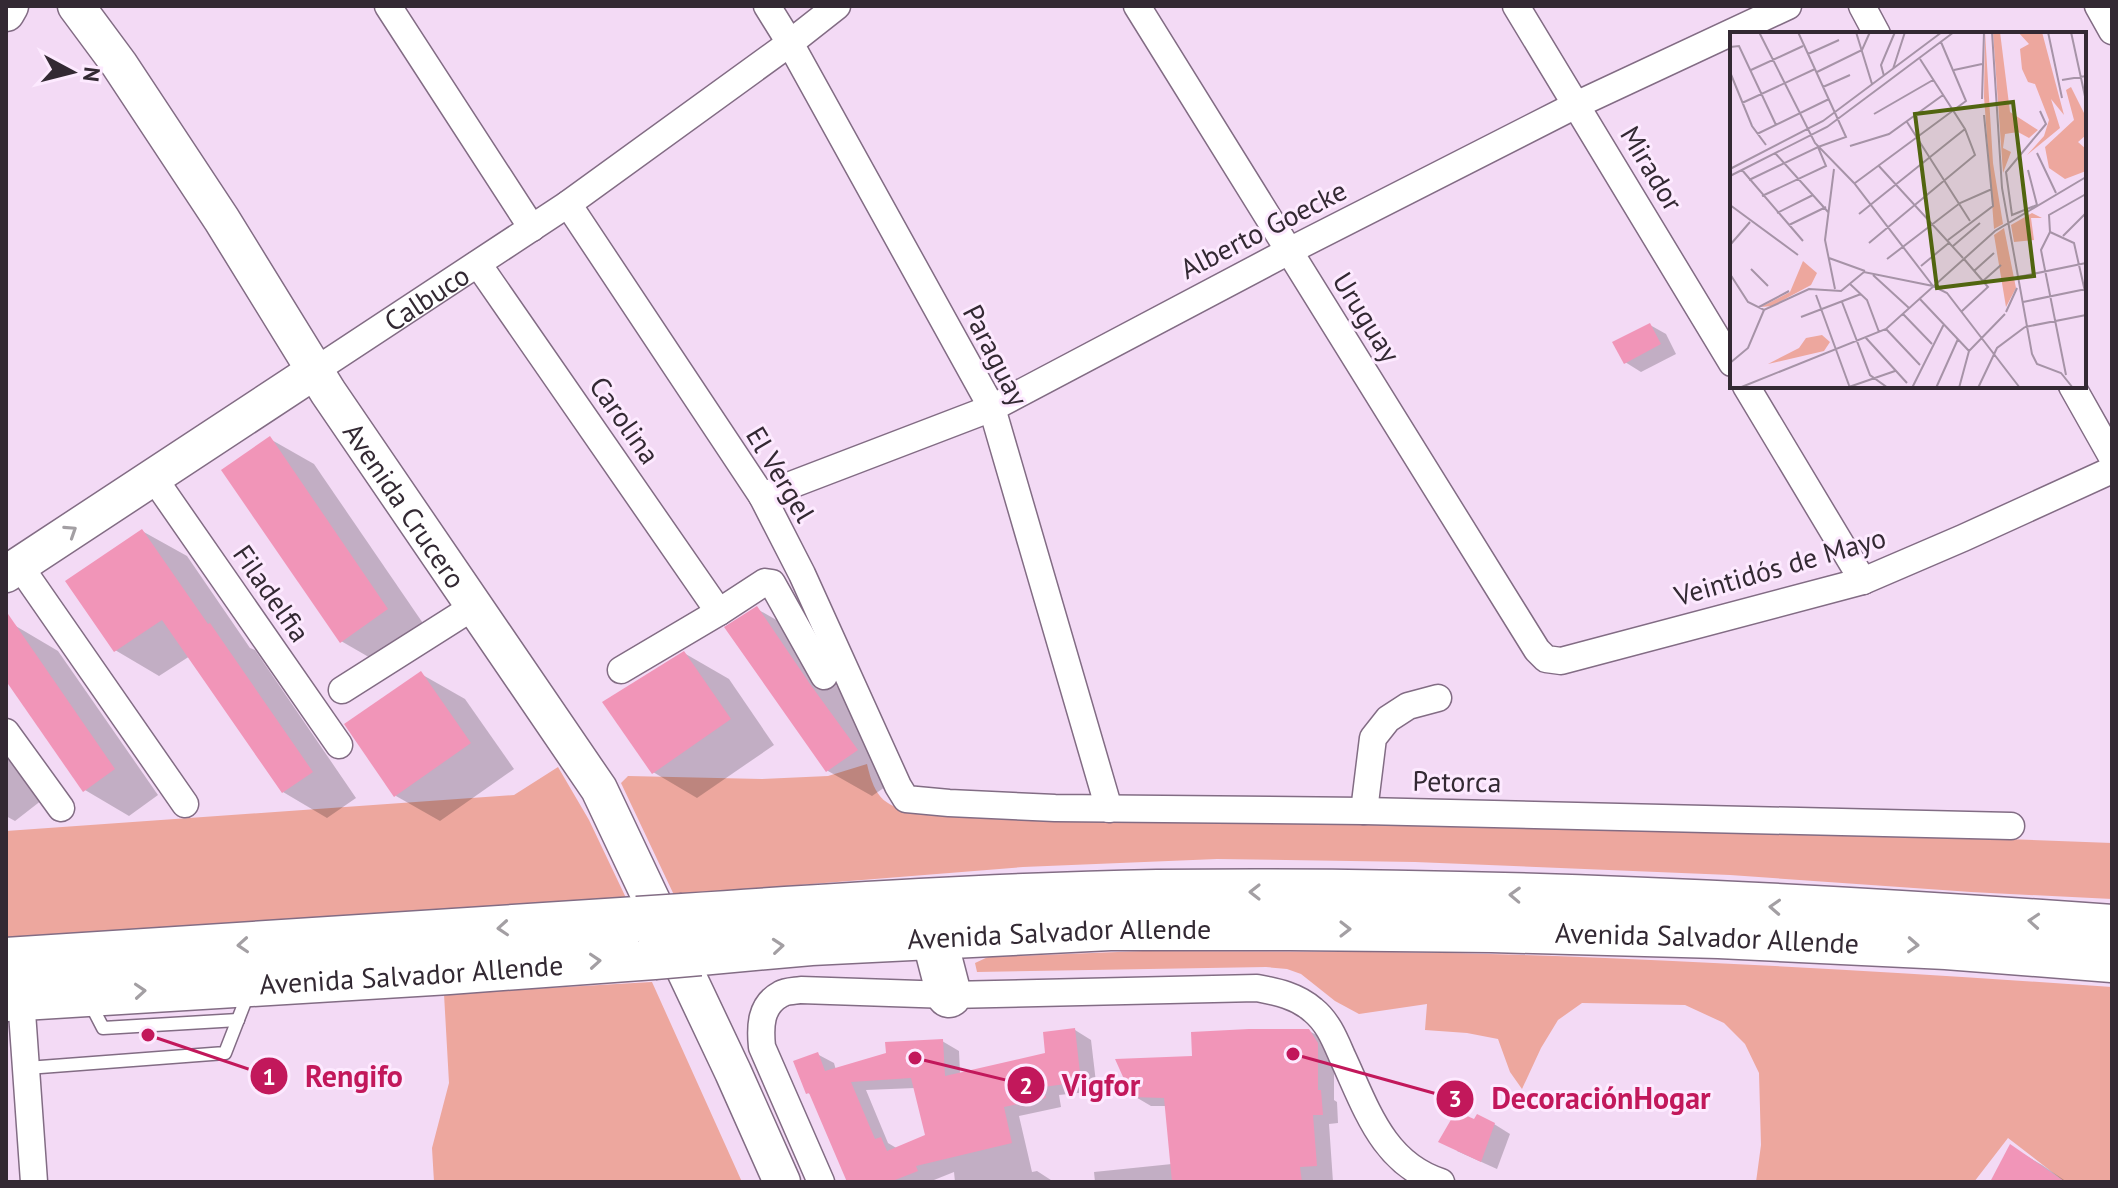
<svg xmlns="http://www.w3.org/2000/svg" width="2118" height="1188" viewBox="0 0 2118 1188" font-family="'PT Sans',sans-serif">
	<style>
		.green { fill: #eda79e }
		.shadow { fill: #0003; fill-rule: evenodd }
		.building { fill: #f195b8; fill-rule: evenodd }
		.lines { fill: none; stroke-linecap: round; stroke-linejoin: round }
		.lane-casing { stroke: #826c84; stroke-width: 15 }
		.street-casing { stroke: #826c84; stroke-width: 29 }
		.secondary-casing { stroke: #826c84; stroke-width: 39 }
		.highway-casing { stroke: #826c84; stroke-width: 47 }
		.lane { stroke: #fff; stroke-width: 12 }
		.street { stroke: #fff; stroke-width: 26 }
		.secondary { stroke: #fff; stroke-width: 36 }
		.highway { stroke: #fff; stroke-width: 44 }
		.highway-bridge-casing { stroke: #826c84; stroke-width: 47; stroke-linecap: butt }
		.highway-bridge { stroke: #fff; stroke-width: 44 }
		.oneway { stroke: #a39fa3 }
		.labels { text-anchor: middle; dominant-baseline: central; stroke-width: 6; stroke-linejoin: round; paint-order: stroke }
		.street-label { font-size: 28px; fill: #332933; stroke: #fdeaff }
		.inset-road { fill: none; stroke: #a693a7; stroke-width: 2 }
		.view { fill: #516510; fill-opacity: 0.15; stroke: #516510; stroke-width: 4 }
		.inset-edge { fill: none; stroke: #332933; stroke-width: 4 }
		.leader { fill: none; stroke: #c2185b; stroke-width: 3 }
		.callout-dot { fill: #c2185b; stroke: #fdeaff; stroke-width: 3 }
		.mark-label { font-size: 24px; text-anchor: middle; font-weight: bold; fill: #fff }
		.callout-label { font-size: 30px; text-anchor: middle; font-weight: bold; fill: #c2185b; stroke: #fdeaff; stroke-width: 6; stroke-linejoin: round; paint-order: stroke }
	</style>
	<rect width="100%" height="100%" fill="#f3daf5"/>
	<g class="green">
		<path d="M 867,764 C 875,799 885,808 920,812 L 1761,830 L 2112,843 L 2112,899 L 1971,892 L 1730,875 L 1415,862 L 1217,859 L 1023,867 L 674,895 L 621,783 L 628,776 L 762,779 L 828,776 Z"/>
		<path d="M 558,767 L 589,820 L 627,900 L 6,940 L 6,831 L 514,795 Z"/>
		<path d="M 1143,951 C 1280,952 1418,951 1555,956 C 1741,963 1927,974 2112,987 L 2112,1181 L 2065,1182 L 2008,1138 L 1974,1182 L 1756,1182 L 1761,1145 L 1759,1073 L 1745,1044 L 1724,1023 L 1685,1005 L 1582,1003 L 1558,1020 L 1541,1048 L 1522,1089 L 1510,1072 L 1498,1039 L 1467,1033 L 1425,1030 L 1427,1004 L 1359,1014 L 1335,1001 L 1301,974 L 1287,969 L 1266,967 L 977,972 L 975,963 L 988,957 Z"/>
		<path d="M 652,982 L 742,1182 L 434,1182 L 432,1148 L 449,1083 L 444,994 Z"/>
	</g>
	<g class="shadow">
		<path d="M 1650,325 L 1666,334 L 1676,354 L 1641,372 L 1625,362 Z"/>
		<path d="M 270,439 L 314,464 L 431,635 L 386,667 L 341,641 Z"/>
		<path d="M 142,531 L 187,556 L 250,648 L 255,650 L 356,798 L 327,818 L 283,792 L 190,656 L 159,676 L 115,650 Z"/>
		<path d="M 757,609 L 801,634 L 854,711 L 901,776 L 872,796 L 828,771 Z"/>
		<path d="M 14,625 L 58,651 L 158,795 L 129,816 L 85,790 L 6,677 L 6,631 Z"/>
		<path d="M 684,653 L 729,679 L 774,745 L 697,798 L 653,772 Z"/>
		<path d="M 421,674 L 465,699 L 514,769 L 440,821 L 396,796 Z"/>
		<path d="M 6,753 L 42,800 L 15,821 L 6,816 Z"/>
		<path d="M 1075,1030 L 1091,1040 L 1097,1091 L 1059,1095 L 1061,1107 L 1019,1116 L 1032,1172 L 1037,1171 L 1054,1182 L 955,1182 L 954,1172 L 929,1182 L 848,1182 L 812,1095 L 808,1093 L 817,1054 L 834,1063 L 836,1070 L 942,1041 L 959,1051 L 960,1074 L 1048,1054 ZM 915,1088 L 927,1137 L 898,1149 L 888,1143 L 866,1090 Z"/>
		<path d="M 1309,1031 L 1326,1040 L 1334,1054 L 1334,1100 L 1337,1102 L 1338,1123 L 1329,1124 L 1333,1182 L 1095,1182 L 1094,1172 L 1172,1164 L 1167,1106 L 1151,1106 L 1134,1096 L 1194,1058 Z"/>
		<path d="M 1474,1121 L 1494,1124 L 1510,1134 L 1497,1169 L 1457,1151 Z"/>
		<path d="M 2011,1147 L 2042,1165 L 2067,1182 L 1992,1182 Z"/>
	</g>
	<g class="building">
		<path d="M 1650,323 L 1661,344 L 1624,364 L 1612,342 Z"/>
		<path d="M 270,436 L 388,609 L 340,643 L 221,470 Z"/>
		<path d="M 142,529 L 208,624 L 210,623 L 313,772 L 282,793 L 162,620 L 114,652 L 65,581 Z"/>
		<path d="M 757,606 L 810,684 L 858,750 L 826,772 L 724,627 Z"/>
		<path d="M 6,611 L 115,769 L 83,792 L 6,681 Z"/>
		<path d="M 684,651 L 731,719 L 652,774 L 602,702 Z"/>
		<path d="M 421,671 L 471,743 L 394,797 L 344,724 Z"/>
		<path d="M 1075,1028 L 1081,1082 L 1043,1087 L 1046,1098 L 1004,1107 L 1012,1143 L 916,1166 L 918,1171 L 890,1182 L 847,1182 L 809,1093 L 806,1094 L 793,1061 L 818,1052 L 825,1071 L 886,1053 L 885,1042 L 943,1039 L 945,1076 L 1045,1053 L 1043,1032 ZM 911,1078 L 925,1135 L 887,1151 L 881,1137 L 875,1139 L 851,1082 Z"/>
		<path d="M 1249,1029 L 1309,1029 L 1318,1043 L 1318,1090 L 1321,1090 L 1323,1115 L 1313,1115 L 1317,1166 L 1300,1167 L 1302,1182 L 1172,1182 L 1164,1098 L 1132,1097 L 1115,1059 L 1192,1056 L 1191,1032 Z"/>
		<path d="M 1456,1111 L 1474,1119 L 1477,1114 L 1495,1123 L 1481,1162 L 1438,1142 Z"/>
		<path d="M 2010,1144 L 2065,1182 L 1990,1182 Z"/>
	</g>
	<g class="lines">
		<g class="lane-casing">
			<g id="lane">
				<path d="M 89,1001 L 103,1028 L 238,1020"/>
				<path d="M 27,1068 L 225,1053 L 248,994"/>
			</g>
		</g>
		<g class="street-casing">
			<g id="street">
				<path d="M 388,6 L 532,228"/>
				<path d="M 767,6 L 790,43 L 992,408 L 1109,809"/>
				<path d="M 1137,6 L 1537,650 L 1546,659 L 1561,661 L 1863,581 L 1963,538 L 2112,470"/>
				<path d="M 1516,6 L 1732,363"/>
				<path d="M 1862,6 L 1877,34"/>
				<path d="M 2098,6 L 2112,31"/>
				<path d="M 568,204 L 762,496 L 802,574 L 898,786 L 906,799 L 949,803 L 1055,808 L 1364,811 L 2011,826"/>
				<path d="M 478,264 L 719,612"/>
				<path id="s1" d="M 316,370 L 568,204 L 790,43 L 837,6"/>
				<path d="M 1746,386 L 1863,581"/>
				<path d="M 2072,386 L 2112,457"/>
				<path d="M 153,477 L 339,745"/>
				<path d="M 762,496 L 992,408 L 1289,251 L 1576,105 L 1788,6"/>
				<path d="M 19,565 L 185,804"/>
				<path d="M 621,670 L 719,612 L 765,582 L 772,583 L 824,676"/>
				<path d="M 342,690 L 473,607"/>
				<path d="M 6,732 L 61,808"/>
				<path d="M 1364,811 L 1373,738 L 1388,719 L 1408,706 L 1438,698"/>
				<path d="M 21,998 L 34,1182"/>
				<path d="M 821,1182 L 762,1047 C 760,1027 760,1005 781,994 C 786,991 795,991 801,990 L 949,995 L 1257,988 C 1278,992 1297,996 1313,1010 C 1328,1022 1335,1040 1342,1056 C 1366,1107 1382,1163 1441,1182"/>
			</g>
		</g>
		<g class="secondary-casing">
			<g id="secondary">
				<path id="s2" d="M 76,6 L 119,64 L 222,220 L 328,392 L 599,789 L 733,1072 L 782,1182"/>
				<path d="M 6,13 L 10,6"/>
				<path d="M 6,574 L 316,370"/>
			</g>
		</g>
		<g class="highway-casing">
			<g id="highway">
				<path d="M 683,916 C 841,905 999,895 1157,892 C 1476,888 1794,904 2112,927"/>
				<path d="M 934,937 L 949,995"/>
				<path id="s3" d="M 700,953 L 811,943 L 1110,928 L 1290,928 L 1491,930 L 1719,936 L 1946,947 L 2112,960"/>
				<path d="M 6,960 L 637,919"/>
				<path id="s4" d="M 6,999 L 449,972 L 654,957"/>
			</g>
		</g>
		<use href="#lane" class="lane"/>
		<use href="#street" class="street"/>
		<use href="#secondary" class="secondary"/>
		<use href="#highway" class="highway"/>
		<g class="highway-bridge-casing">
			<g id="highway-bridge">
				<path d="M 637,919 L 683,916"/>
				<path d="M 654,957 L 700,953"/>
			</g>
		</g>
		<use href="#highway-bridge" class="highway-bridge"/>
	</g>
	<defs><path id="oneway-chevron" d="M-2-3.5L2.5 0L-2 3.5" fill="none" stroke-width="1.6" stroke-linecap="round" stroke-linejoin="round" transform="scale(2)"/></defs>
	<g class="oneway">
		<use href="#oneway-chevron" transform="translate(71 531) rotate(-33)"/>
		<use href="#oneway-chevron" transform="translate(1255 892) rotate(180)"/>
		<use href="#oneway-chevron" transform="translate(1515 895) rotate(-178)"/>
		<use href="#oneway-chevron" transform="translate(1775 907) rotate(-177)"/>
		<use href="#oneway-chevron" transform="translate(2034 921) rotate(-176)"/>
		<use href="#oneway-chevron" transform="translate(503 928) rotate(176)"/>
		<use href="#oneway-chevron" transform="translate(1345 929)"/>
		<use href="#oneway-chevron" transform="translate(243 945) rotate(176)"/>
		<use href="#oneway-chevron" transform="translate(1913 945) rotate(3)"/>
		<use href="#oneway-chevron" transform="translate(778 946) rotate(-5)"/>
		<use href="#oneway-chevron" transform="translate(595 961) rotate(-4)"/>
		<use href="#oneway-chevron" transform="translate(140 991) rotate(-4)"/>
	</g>
	<g class="labels">
		<g class="street-label">
			<text transform="translate(1652 168) rotate(59)">Mirador</text>
			<text transform="translate(1263 229) rotate(-27)">Alberto Goecke</text>
			<text stroke="none"><textPath href="#s1" startOffset="132">Calbuco</textPath></text>
			<text transform="translate(1367 317) rotate(58)">Uruguay</text>
			<text transform="translate(996 355) rotate(63)">Paraguay</text>
			<text transform="translate(625 420) rotate(55)">Carolina</text>
			<text transform="translate(781 474) rotate(59)">El Vergel</text>
			<text stroke="none"><textPath href="#s2" startOffset="598">Avenida Crucero</textPath></text>
			<text transform="translate(1780 566) rotate(-16)">Veintidós de Mayo</text>
			<text transform="translate(272 593) rotate(55)">Filadelfia</text>
			<text transform="translate(1457 781) rotate(1)">Petorca</text>
			<text stroke="none"><textPath href="#s3" startOffset="360">Avenida Salvador Allende</textPath></text>
			<text stroke="none"><textPath href="#s3" startOffset="1008">Avenida Salvador Allende</textPath></text>
			<text stroke="none"><textPath href="#s4" startOffset="406">Avenida Salvador Allende</textPath></text>
		</g>
	</g>
	<g transform="translate(1730 32)">
		<rect width="356" height="356" fill="#f3daf5"/>
		<path d="M 255,0 L 263,131 L 273,192 L 264,197 L 254,65 ZM 263,0 L 270,0 L 280,80 L 308,98 L 299,106 L 288,100 L 275,102 L 273,116 L 281,120 L 273,141 ZM 288,0 L 312,0 L 334,83 L 321,67 L 330,96 L 297,123 L 314,104 L 319,88 L 305,52 L 298,50 L 292,37 L 290,17 L 299,12 ZM 341,55 L 356,85 L 355,104 L 348,110 L 356,117 L 356,139 L 335,147 L 319,136 L 315,115 L 344,88 L 336,58 ZM 302,181 L 312,186 L 301,186 L 304,208 L 284,210 L 281,193 ZM 274,196 L 286,256 L 276,275 L 264,203 ZM 73,229 L 87,241 L 81,253 L 42,274 L 31,275 L 60,260 ZM 92,303 L 100,310 L 94,319 L 38,332 L 69,316 L 76,306 Z" fill="#eda79e"/>
		<path class="inset-road" d="M 29,0 L 85,111 L 124,151 L 203,254M 68,0 L 116,105 L 88,115M 126,0 L 142,52M 262,0 L 272,156 L 302,322 L 307,332 L 331,341 L 343,356M 318,0 L 332,66M 341,0 L 356,69M 0,15 L 9,14 L 46,93M 78,22 L 109,8M 163,37 L 175,0M 21,38 L 73,14M 224,38 L 252,32M 0,40 L 22,94 L 36,113M 87,40 L 132,18 L 140,0M 154,44 L 151,33 L 165,0M 332,48 L 356,44M 93,55 L 120,43M 252,67 L 254,0M 12,71 L 85,37M 144,82 L 203,48M 177,90 L 240,189M 27,102 L 99,67M 120,114 L 159,102 L 213,63M 45,121 L 99,181M 307,121 L 326,161M 148,133 L 233,226M 0,137 L 93,89 L 212,0M 104,137 L 95,208 L 105,257M 12,138 L 73,209M 298,138 L 307,173 L 282,183 L 276,140 L 316,92 L 310,79M 0,144 L 97,95 L 224,0M 19,148 L 88,115 L 96,134 L 32,164M 125,151 L 236,69 L 211,10M 0,173 L 68,223M 47,181 L 83,163M 129,182 L 235,97M 59,193 L 96,175M 320,200 L 344,211 L 356,264M 333,204 L 356,181M 218,208 L 263,174 L 254,83M 139,211 L 245,123 L 235,97 L 190,27M 0,213 L 20,190M 223,214 L 250,191M 99,226 L 135,239M 157,227 L 230,171 L 262,157M 191,234 L 220,210M 21,237 L 38,254M 244,239 L 264,221M 0,242 L 18,270 L 34,278 L 79,257 L 111,259 L 134,240 L 203,254 L 217,261 L 290,356M 143,243 L 179,276M 288,245 L 356,231M 253,249 L 271,233M 120,252 L 137,268 L 149,300M 86,263 L 120,356M 189,266 L 239,319M 112,270 L 140,343 L 158,356M 293,270 L 356,257M 29,275 L 59,259M 232,279 L 258,255 L 234,227M 276,280 L 287,256M 173,282 L 202,312M 71,285 L 131,262M 295,295 L 356,283M 156,297 L 190,333M 136,306 L 177,351M 0,331 L 18,316 L 34,278M 336,343 L 311,218 L 320,200 L 319,183 L 356,162M 9,356 L 156,297 L 265,199 L 356,145M 116,356 L 165,339M 182,356 L 214,292M 206,356 L 228,307M 229,356 L 239,319 L 275,282M 248,356 L 267,316 L 295,295"/>
		<path class="view" d="M 283,70 L 304,244 L 207,256 L 185,82 Z"/>
		<rect width="356" height="356" class="inset-edge"/>
	</g>
	<path class="leader" d="M148 1035L269 1076M915 1058L1026 1085M1293 1054L1455 1099"/>
	<g class="callout-dot">
		<circle cx="148" cy="1035" r="8"/>
		<circle cx="915" cy="1058" r="8"/>
		<circle cx="1293" cy="1054" r="8"/>
		<circle cx="269" cy="1076" r="20"/>
		<circle cx="1026" cy="1085" r="20"/>
		<circle cx="1455" cy="1099" r="20"/>
	</g>
	<g class="mark-label">
		<text x="269" y="1085">1</text>
		<text x="1026" y="1094">2</text>
		<text x="1455" y="1107">3</text>
	</g>
	<g class="callout-label">
		<text x="354" y="1087">Rengifo</text>
		<text x="1101" y="1096">Vigfor</text>
		<text x="1601" y="1109">DecoraciónHogar</text>
	</g>
	<rect width="2118" height="1188" fill="none" stroke="#332933" stroke-width="16"/>
	<g transform="translate(72 72) rotate(97)" stroke="#fdeaff" stroke-width="6" paint-order="stroke">
	<path d="M0-6L14 30L0 20L-14 30Z" fill="#332933"/>
	<text y="-12" font-size="22" font-weight="bold" text-anchor="middle" fill="#332933">N</text>
	</g>
</svg>
